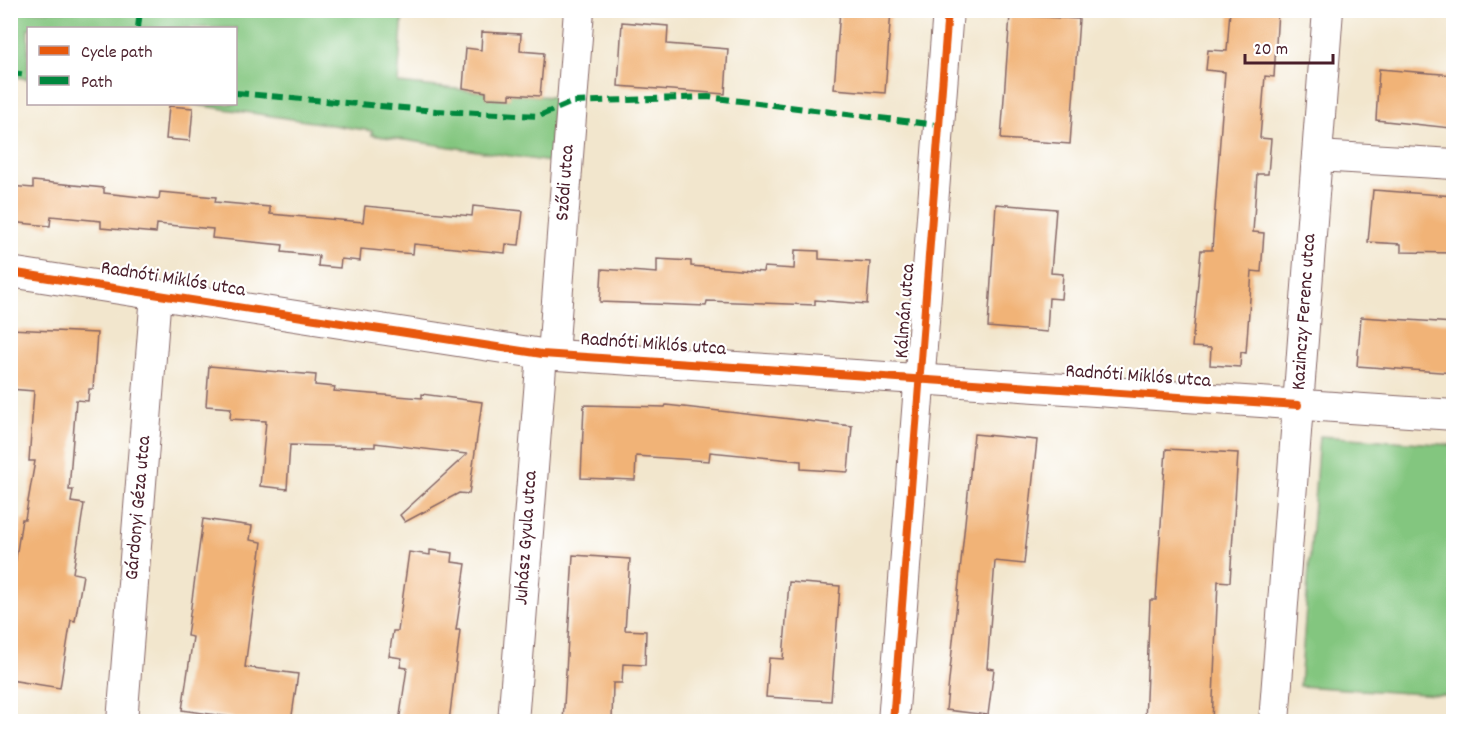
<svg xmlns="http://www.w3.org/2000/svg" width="1464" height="732" viewBox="0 0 1464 732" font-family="Dekko,sans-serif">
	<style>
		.green { fill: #83c67f; stroke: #667255; stroke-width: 1.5 }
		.building { fill: #f1b377 }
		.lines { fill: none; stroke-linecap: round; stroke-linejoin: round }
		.minor-casing { stroke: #856564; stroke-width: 32 }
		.minor { stroke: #fff; stroke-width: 30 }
		.quiet { stroke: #00873e; stroke-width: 6; stroke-dasharray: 12 6; stroke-linecap: butt }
		.cycleway-casing { stroke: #fff; stroke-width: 11 }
		.cycleway { stroke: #e8590c; stroke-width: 8 }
		.labels { text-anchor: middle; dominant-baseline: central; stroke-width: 4.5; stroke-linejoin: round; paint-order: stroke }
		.street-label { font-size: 20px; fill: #4a1f2b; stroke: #fff }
	</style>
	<rect width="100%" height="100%" fill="#fff"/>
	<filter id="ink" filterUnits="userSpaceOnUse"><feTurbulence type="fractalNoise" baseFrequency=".0167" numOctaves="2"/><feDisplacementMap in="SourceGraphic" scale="12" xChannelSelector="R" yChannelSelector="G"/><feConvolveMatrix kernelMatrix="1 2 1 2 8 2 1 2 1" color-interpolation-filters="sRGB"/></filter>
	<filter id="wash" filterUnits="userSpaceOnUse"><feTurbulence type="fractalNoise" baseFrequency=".008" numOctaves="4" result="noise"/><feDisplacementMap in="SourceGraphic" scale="24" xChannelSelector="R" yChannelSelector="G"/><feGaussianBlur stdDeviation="1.35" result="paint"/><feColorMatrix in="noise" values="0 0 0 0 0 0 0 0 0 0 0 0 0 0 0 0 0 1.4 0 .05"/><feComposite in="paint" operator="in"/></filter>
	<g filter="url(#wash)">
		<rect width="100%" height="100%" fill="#f2e6cd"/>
		<g class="green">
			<path d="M 11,11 L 403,11 L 398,83 L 486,92 L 486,98 L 509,99 L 510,94 L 553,97 L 550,162 L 372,135 L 372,131 L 191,104 L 236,104 L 236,28 L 28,28 L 28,79 L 11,76 Z"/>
			<path d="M 1319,436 L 1453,445 L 1453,696 L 1300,686 Z"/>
		</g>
		<g id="blocks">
			<g class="building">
				<path d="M 840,10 L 891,10 L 885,93 L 834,89 Z"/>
				<path d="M 1230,10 L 1278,10 L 1274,77 L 1265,76 L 1260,138 L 1271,139 L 1268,174 L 1257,174 L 1253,232 L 1264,233 L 1261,272 L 1252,271 L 1246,353 L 1241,352 L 1240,367 L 1210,365 L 1211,348 L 1192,347 L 1201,250 L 1212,250 L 1225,72 L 1206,70 L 1208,50 L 1227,51 Z"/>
				<path d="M 1010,15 L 1079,19 L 1070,144 L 1001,139 Z"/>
				<path d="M 622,22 L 668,26 L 667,44 L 728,49 L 725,94 L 618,86 Z"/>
				<path d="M 482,32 L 521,34 L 520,51 L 544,53 L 540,96 L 510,94 L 510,99 L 486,98 L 486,92 L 463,88 L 466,48 L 481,50 Z"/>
				<path d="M 1379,69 L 1454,75 L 1451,128 L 1376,120 Z"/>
				<path d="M 169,106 L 193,108 L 190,141 L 166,139 Z"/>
				<path d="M 33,181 L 104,188 L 104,193 L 159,199 L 160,192 L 216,197 L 215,202 L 270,207 L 270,214 L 363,222 L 365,206 L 472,216 L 473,206 L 523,211 L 519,245 L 506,244 L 505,253 L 414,244 L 413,254 L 361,249 L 360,261 L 341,259 L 340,268 L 318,266 L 319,256 L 282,252 L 283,245 L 212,238 L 213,229 L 157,224 L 156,233 L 101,228 L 101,221 L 51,216 L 50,226 L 10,222 L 10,186 L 33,188 Z"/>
				<path d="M 1373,190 L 1454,196 L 1454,253 L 1401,252 L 1401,244 L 1368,242 Z"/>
				<path d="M 996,204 L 1056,209 L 1051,273 L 1063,274 L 1061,299 L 1049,298 L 1047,332 L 988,327 Z"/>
				<path d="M 795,250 L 819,251 L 819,259 L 870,262 L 867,304 L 815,300 L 815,305 L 707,301 L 706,306 L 600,302 L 602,269 L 657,273 L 657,259 L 691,261 L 691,266 L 763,272 L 764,267 L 794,269 Z"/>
				<path d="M 1361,317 L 1454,323 L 1454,373 L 1357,366 Z"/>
				<path d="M 10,329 L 97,333 L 93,389 L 89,389 L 88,401 L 76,400 L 69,490 L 73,490 L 71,502 L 84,504 L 73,573 L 83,575 L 75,621 L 71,620 L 60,688 L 10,680 L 10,563 L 15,564 L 22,519 L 25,519 L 35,461 L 29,461 L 34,391 L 10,389 Z"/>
				<path d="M 209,366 L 316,375 L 315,385 L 335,387 L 334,391 L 422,398 L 422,394 L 482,402 L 469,494 L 459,493 L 405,522 L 400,515 L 467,454 L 375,443 L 375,447 L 290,445 L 287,489 L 260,486 L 266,421 L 230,419 L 231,408 L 206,406 Z"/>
				<path d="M 584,405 L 665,407 L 666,405 L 852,426 L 848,472 L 801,469 L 801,461 L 710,452 L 709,461 L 636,456 L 635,480 L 581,478 Z"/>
				<path d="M 974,434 L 1037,440 L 1024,564 L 995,561 L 987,668 L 994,669 L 988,715 L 946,710 Z"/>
				<path d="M 1166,449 L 1238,453 L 1230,582 L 1218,581 L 1212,722 L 1145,722 L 1150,600 L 1156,600 Z"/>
				<path d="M 203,519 L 252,526 L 250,540 L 262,542 L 245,667 L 298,674 L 291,722 L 264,722 L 182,710 L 193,637 L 187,636 Z"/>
				<path d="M 430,550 L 453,553 L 452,562 L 466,564 L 456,630 L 460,630 L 449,722 L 399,722 L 407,668 L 400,667 L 402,658 L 389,656 L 393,631 L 398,631 L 409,552 L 430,555 Z"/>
				<path d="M 573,555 L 630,559 L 625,630 L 646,631 L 645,665 L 623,664 L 622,683 L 613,683 L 612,722 L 563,722 Z"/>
				<path d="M 789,582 L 840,586 L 831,701 L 766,697 L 769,658 L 783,659 Z"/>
			</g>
		</g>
	</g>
	<g filter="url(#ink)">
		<use href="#blocks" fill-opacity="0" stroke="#856564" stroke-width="1.5"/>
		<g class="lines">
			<g class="minor-casing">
				<g id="minor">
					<path d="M 1317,156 L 1454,164"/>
					<path d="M 10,272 L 542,354 L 1454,415"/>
					<path d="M 553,355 L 579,10"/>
					<path d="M 122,722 L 156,294"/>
					<path d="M 513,722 L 542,354"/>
					<path d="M 893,722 L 948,10"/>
					<path d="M 1274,722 L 1328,10"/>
				</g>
			</g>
			<use href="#minor" class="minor"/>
			<g class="quiet">
				<path d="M 138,28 L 140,10"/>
				<path d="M 10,73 L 28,75"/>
				<path d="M 236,93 L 436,111 L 539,116 L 572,102 L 708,97 L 937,125"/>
			</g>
			<g class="cycleway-casing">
				<g id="cycleway">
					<path d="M 10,272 L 542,354 L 1298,405"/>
					<path d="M 893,722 L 948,10"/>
				</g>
			</g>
			<use href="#cycleway" class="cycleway"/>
		</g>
	</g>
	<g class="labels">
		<g class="street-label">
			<text transform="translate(566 183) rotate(-86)">Sződi utca</text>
			<text transform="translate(173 280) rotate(9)">Radnóti Miklós utca</text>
			<text transform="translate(906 311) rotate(-86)">Kálmán utca</text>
			<text transform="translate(1305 312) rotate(-86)">Kazinczy Ferenc utca</text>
			<text transform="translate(653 345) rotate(4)">Radnóti Miklós utca</text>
			<text transform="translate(1138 377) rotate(4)">Radnóti Miklós utca</text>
			<text transform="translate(139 508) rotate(-85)">Gárdonyi Géza utca</text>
			<text transform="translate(527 538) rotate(-86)">Juhász Gyula utca</text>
		</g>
	</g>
	<rect width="1464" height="732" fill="none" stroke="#fff" stroke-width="36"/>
	<rect x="27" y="27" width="210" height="78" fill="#ffffff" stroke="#b7a5aa" stroke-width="1.5"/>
	<rect x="39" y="46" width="30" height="9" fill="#e8590c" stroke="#b7a5aa" stroke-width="1.5"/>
	<text x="81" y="57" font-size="18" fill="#4a1f2b">Cycle path</text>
	<rect x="39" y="76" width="30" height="9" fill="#00873e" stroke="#b7a5aa" stroke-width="1.5"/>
	<text x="81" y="87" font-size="18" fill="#4a1f2b">Path</text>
	<path d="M1245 54v9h88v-9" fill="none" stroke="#4a1f2b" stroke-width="3"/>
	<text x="1254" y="54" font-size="18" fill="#4a1f2b" stroke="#ffffff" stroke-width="4.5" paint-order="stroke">20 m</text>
</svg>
